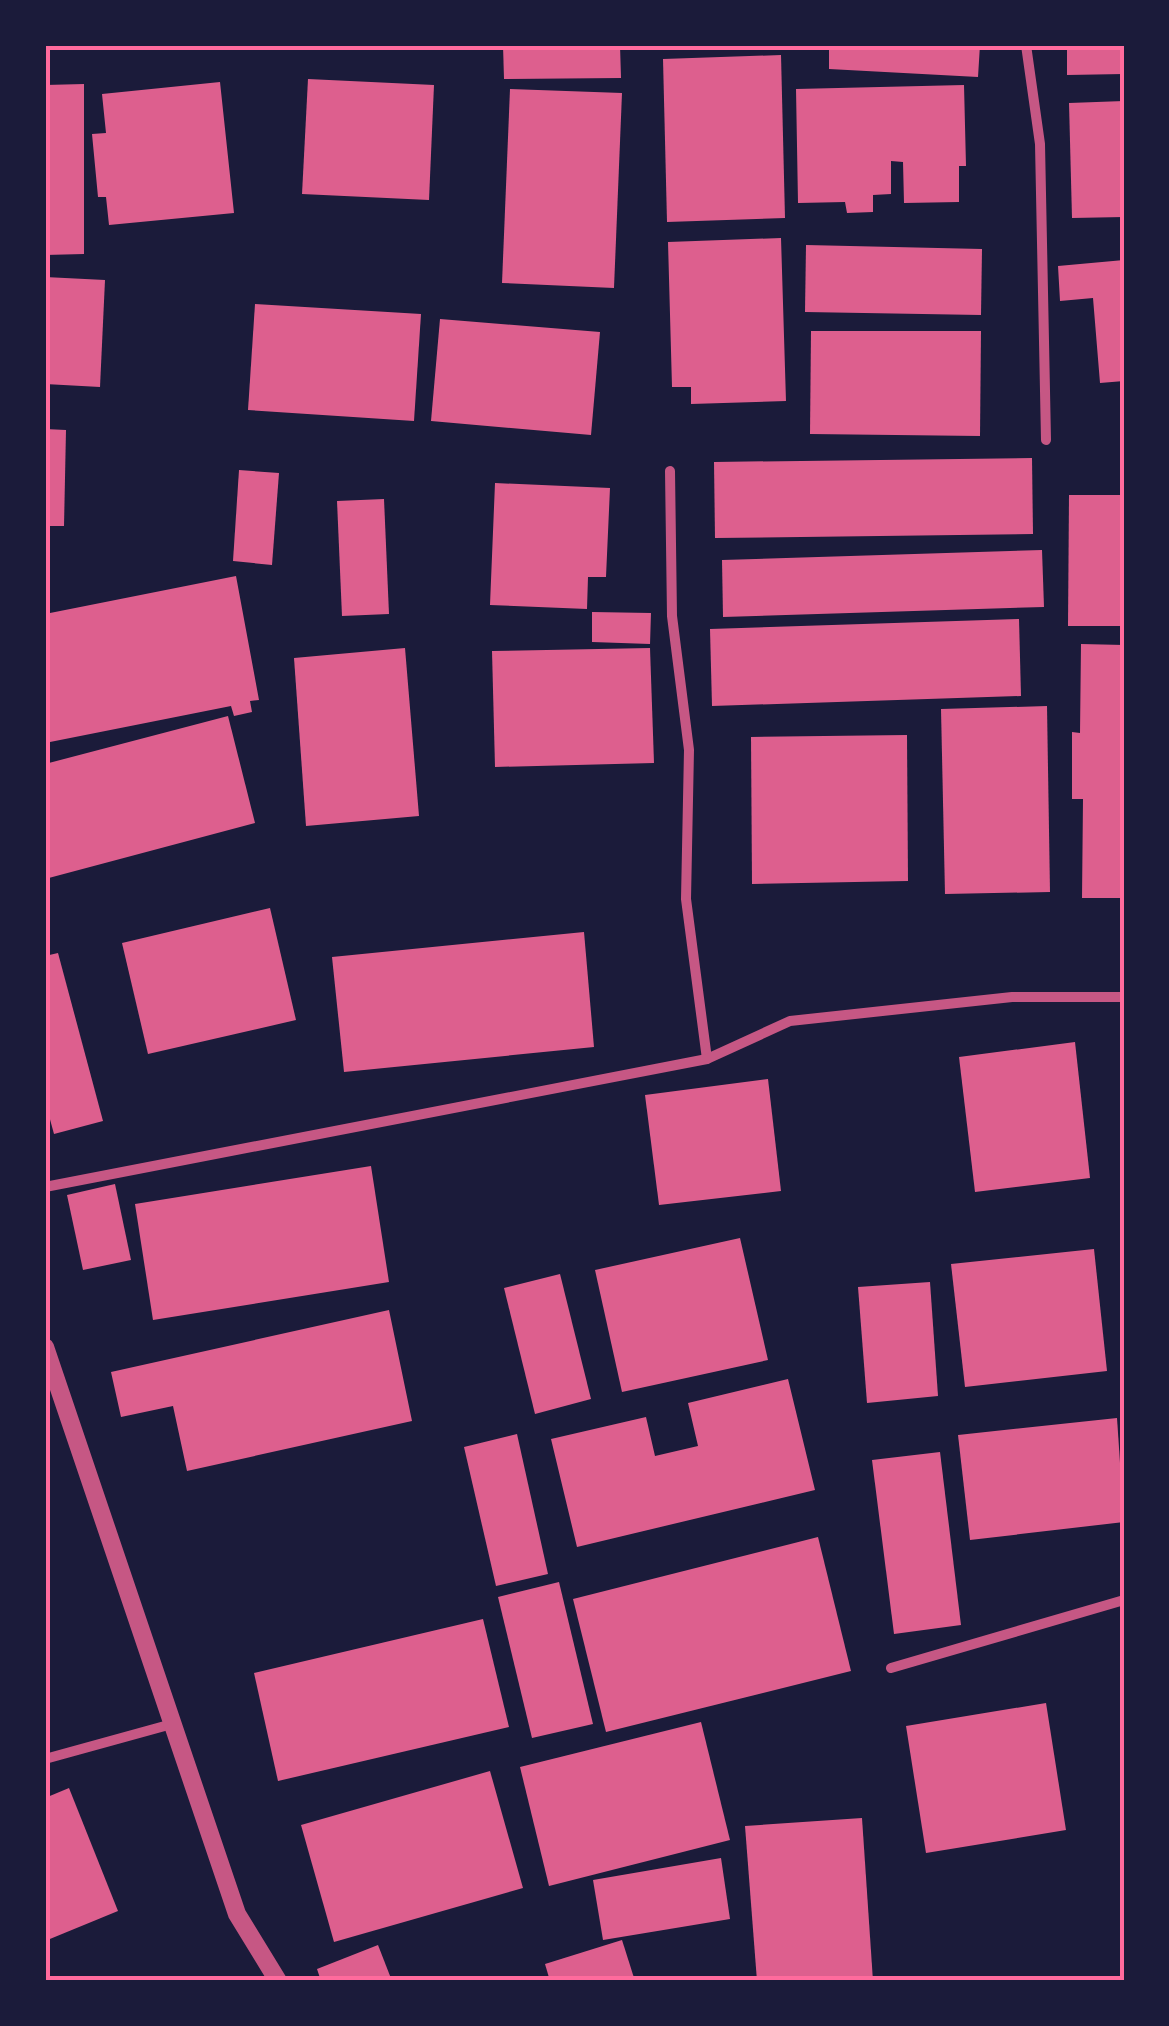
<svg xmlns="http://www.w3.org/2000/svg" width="1169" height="2026" viewBox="0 0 1169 2026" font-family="'PT Sans',sans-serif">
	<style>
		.building { fill: #dd5f8e }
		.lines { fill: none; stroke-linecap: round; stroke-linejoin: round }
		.minor { stroke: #c65784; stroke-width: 10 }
		.tertiary { stroke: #c65784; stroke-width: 18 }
		.neatline { fill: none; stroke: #ff6b9d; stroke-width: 4 }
	</style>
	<rect width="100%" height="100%" fill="#1b1b3a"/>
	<g class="building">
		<path d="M 503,45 L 620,45 L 621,78 L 504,79 Z"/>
		<path d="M 829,45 L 980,45 L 978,77 L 829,69 Z"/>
		<path d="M 1067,45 L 1124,45 L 1124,74 L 1067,75 Z"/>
		<path d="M 781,55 L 785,218 L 667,222 L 663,59 Z"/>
		<path d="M 308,79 L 434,85 L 429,200 L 302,194 Z"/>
		<path d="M 220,82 L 234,213 L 109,225 L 106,197 L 98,197 L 92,134 L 106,133 L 102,94 Z"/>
		<path d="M 84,84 L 84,254 L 45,255 L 45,85 Z"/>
		<path d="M 964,85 L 966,166 L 959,166 L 959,202 L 904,203 L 903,162 L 891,161 L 891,194 L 873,195 L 873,212 L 847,213 L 845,202 L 798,203 L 796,89 Z"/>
		<path d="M 510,89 L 622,93 L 614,288 L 502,283 Z"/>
		<path d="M 1124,101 L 1124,217 L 1072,218 L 1069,103 Z"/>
		<path d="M 781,238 L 786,401 L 691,404 L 691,387 L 672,387 L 668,242 Z"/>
		<path d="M 806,245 L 982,249 L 981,315 L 805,312 Z"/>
		<path d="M 1124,260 L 1124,381 L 1100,383 L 1093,298 L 1060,301 L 1058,266 Z"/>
		<path d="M 45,277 L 105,280 L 100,387 L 45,384 Z"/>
		<path d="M 255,304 L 421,314 L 414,421 L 248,410 Z"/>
		<path d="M 440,319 L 600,332 L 591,435 L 431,421 Z"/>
		<path d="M 811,331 L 981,331 L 980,436 L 810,434 Z"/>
		<path d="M 45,429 L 66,430 L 64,526 L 45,526 Z"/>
		<path d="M 1032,458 L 1033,534 L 715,538 L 714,462 Z"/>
		<path d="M 239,470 L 279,473 L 272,565 L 233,561 Z"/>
		<path d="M 495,483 L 610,488 L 606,577 L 588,577 L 587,609 L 490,605 Z"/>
		<path d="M 1069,495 L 1124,495 L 1124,626 L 1068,626 Z"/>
		<path d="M 384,499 L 389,614 L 342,616 L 337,501 Z"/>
		<path d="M 1042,550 L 1044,607 L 723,617 L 722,560 Z"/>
		<path d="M 236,576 L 259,700 L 250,701 L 252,712 L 234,716 L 231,706 L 45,743 L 45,614 Z"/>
		<path d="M 592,612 L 651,613 L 650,644 L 592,642 Z"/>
		<path d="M 1019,619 L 1021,696 L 712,706 L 710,629 Z"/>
		<path d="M 1081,644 L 1124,645 L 1124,898 L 1082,898 L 1083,799 L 1072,799 L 1072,732 L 1080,733 Z"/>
		<path d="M 405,648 L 419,816 L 306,826 L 294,658 Z"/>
		<path d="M 650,648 L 654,763 L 495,767 L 492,651 Z"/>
		<path d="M 1047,706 L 1050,892 L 945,894 L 941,709 Z"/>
		<path d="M 228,716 L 255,823 L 45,879 L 45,764 Z"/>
		<path d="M 907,735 L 908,881 L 752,884 L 751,737 Z"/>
		<path d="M 270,908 L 296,1020 L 148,1054 L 122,943 Z"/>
		<path d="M 584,932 L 594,1047 L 344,1072 L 332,957 Z"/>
		<path d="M 58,953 L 103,1121 L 54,1134 L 45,1101 L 45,956 Z"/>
		<path d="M 1075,1042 L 1090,1178 L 975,1192 L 959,1057 Z"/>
		<path d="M 768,1079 L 781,1191 L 659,1205 L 645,1095 Z"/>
		<path d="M 371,1166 L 389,1282 L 153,1320 L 135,1204 Z"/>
		<path d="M 115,1184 L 131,1260 L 83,1270 L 67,1195 Z"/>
		<path d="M 740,1238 L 768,1360 L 622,1392 L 595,1270 Z"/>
		<path d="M 1094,1249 L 1107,1371 L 965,1387 L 951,1264 Z"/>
		<path d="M 560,1274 L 591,1399 L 535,1414 L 504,1288 Z"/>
		<path d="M 930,1282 L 938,1396 L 867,1403 L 858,1287 Z"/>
		<path d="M 389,1310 L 412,1421 L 187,1471 L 173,1406 L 121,1417 L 111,1372 Z"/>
		<path d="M 788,1379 L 815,1490 L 577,1547 L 551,1439 L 646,1417 L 655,1456 L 698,1446 L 688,1403 Z"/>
		<path d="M 1117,1418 L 1124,1522 L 970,1540 L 958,1435 Z"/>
		<path d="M 517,1434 L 548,1574 L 496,1586 L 464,1447 Z"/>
		<path d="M 940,1452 L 961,1625 L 894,1634 L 872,1460 Z"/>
		<path d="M 818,1537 L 851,1671 L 606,1732 L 573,1599 Z"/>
		<path d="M 559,1582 L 593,1724 L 532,1738 L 498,1597 Z"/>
		<path d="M 483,1619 L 509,1727 L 278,1781 L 254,1673 Z"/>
		<path d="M 1046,1703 L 1066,1830 L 926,1853 L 906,1726 Z"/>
		<path d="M 701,1722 L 730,1840 L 549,1886 L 520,1767 Z"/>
		<path d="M 490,1771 L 523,1888 L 334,1942 L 301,1825 Z"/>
		<path d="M 69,1788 L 118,1911 L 45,1941 L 45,1798 Z"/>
		<path d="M 862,1818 L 873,1981 L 757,1981 L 745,1826 Z"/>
		<path d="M 721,1858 L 730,1919 L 603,1940 L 593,1880 Z"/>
		<path d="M 622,1940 L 635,1981 L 550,1981 L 545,1964 Z"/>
		<path d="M 378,1945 L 392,1981 L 321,1981 L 317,1969 Z"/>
	</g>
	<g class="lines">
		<g class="minor">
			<path d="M 1026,45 L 1040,144 L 1046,440"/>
			<path d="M 670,471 L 672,616 L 689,750 L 686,899 L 707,1059"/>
			<path d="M 45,1187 L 707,1059 L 790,1021 L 1012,997 L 1124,997"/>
			<path d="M 891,1668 L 1124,1600"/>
			<path d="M 45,1759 L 172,1724"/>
		</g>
		<path class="tertiary" d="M 45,1347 L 237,1914 L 278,1981"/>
	</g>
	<rect width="1169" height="2026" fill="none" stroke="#1b1b3a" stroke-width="95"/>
	<rect x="48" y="48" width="1074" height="1930" class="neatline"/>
</svg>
